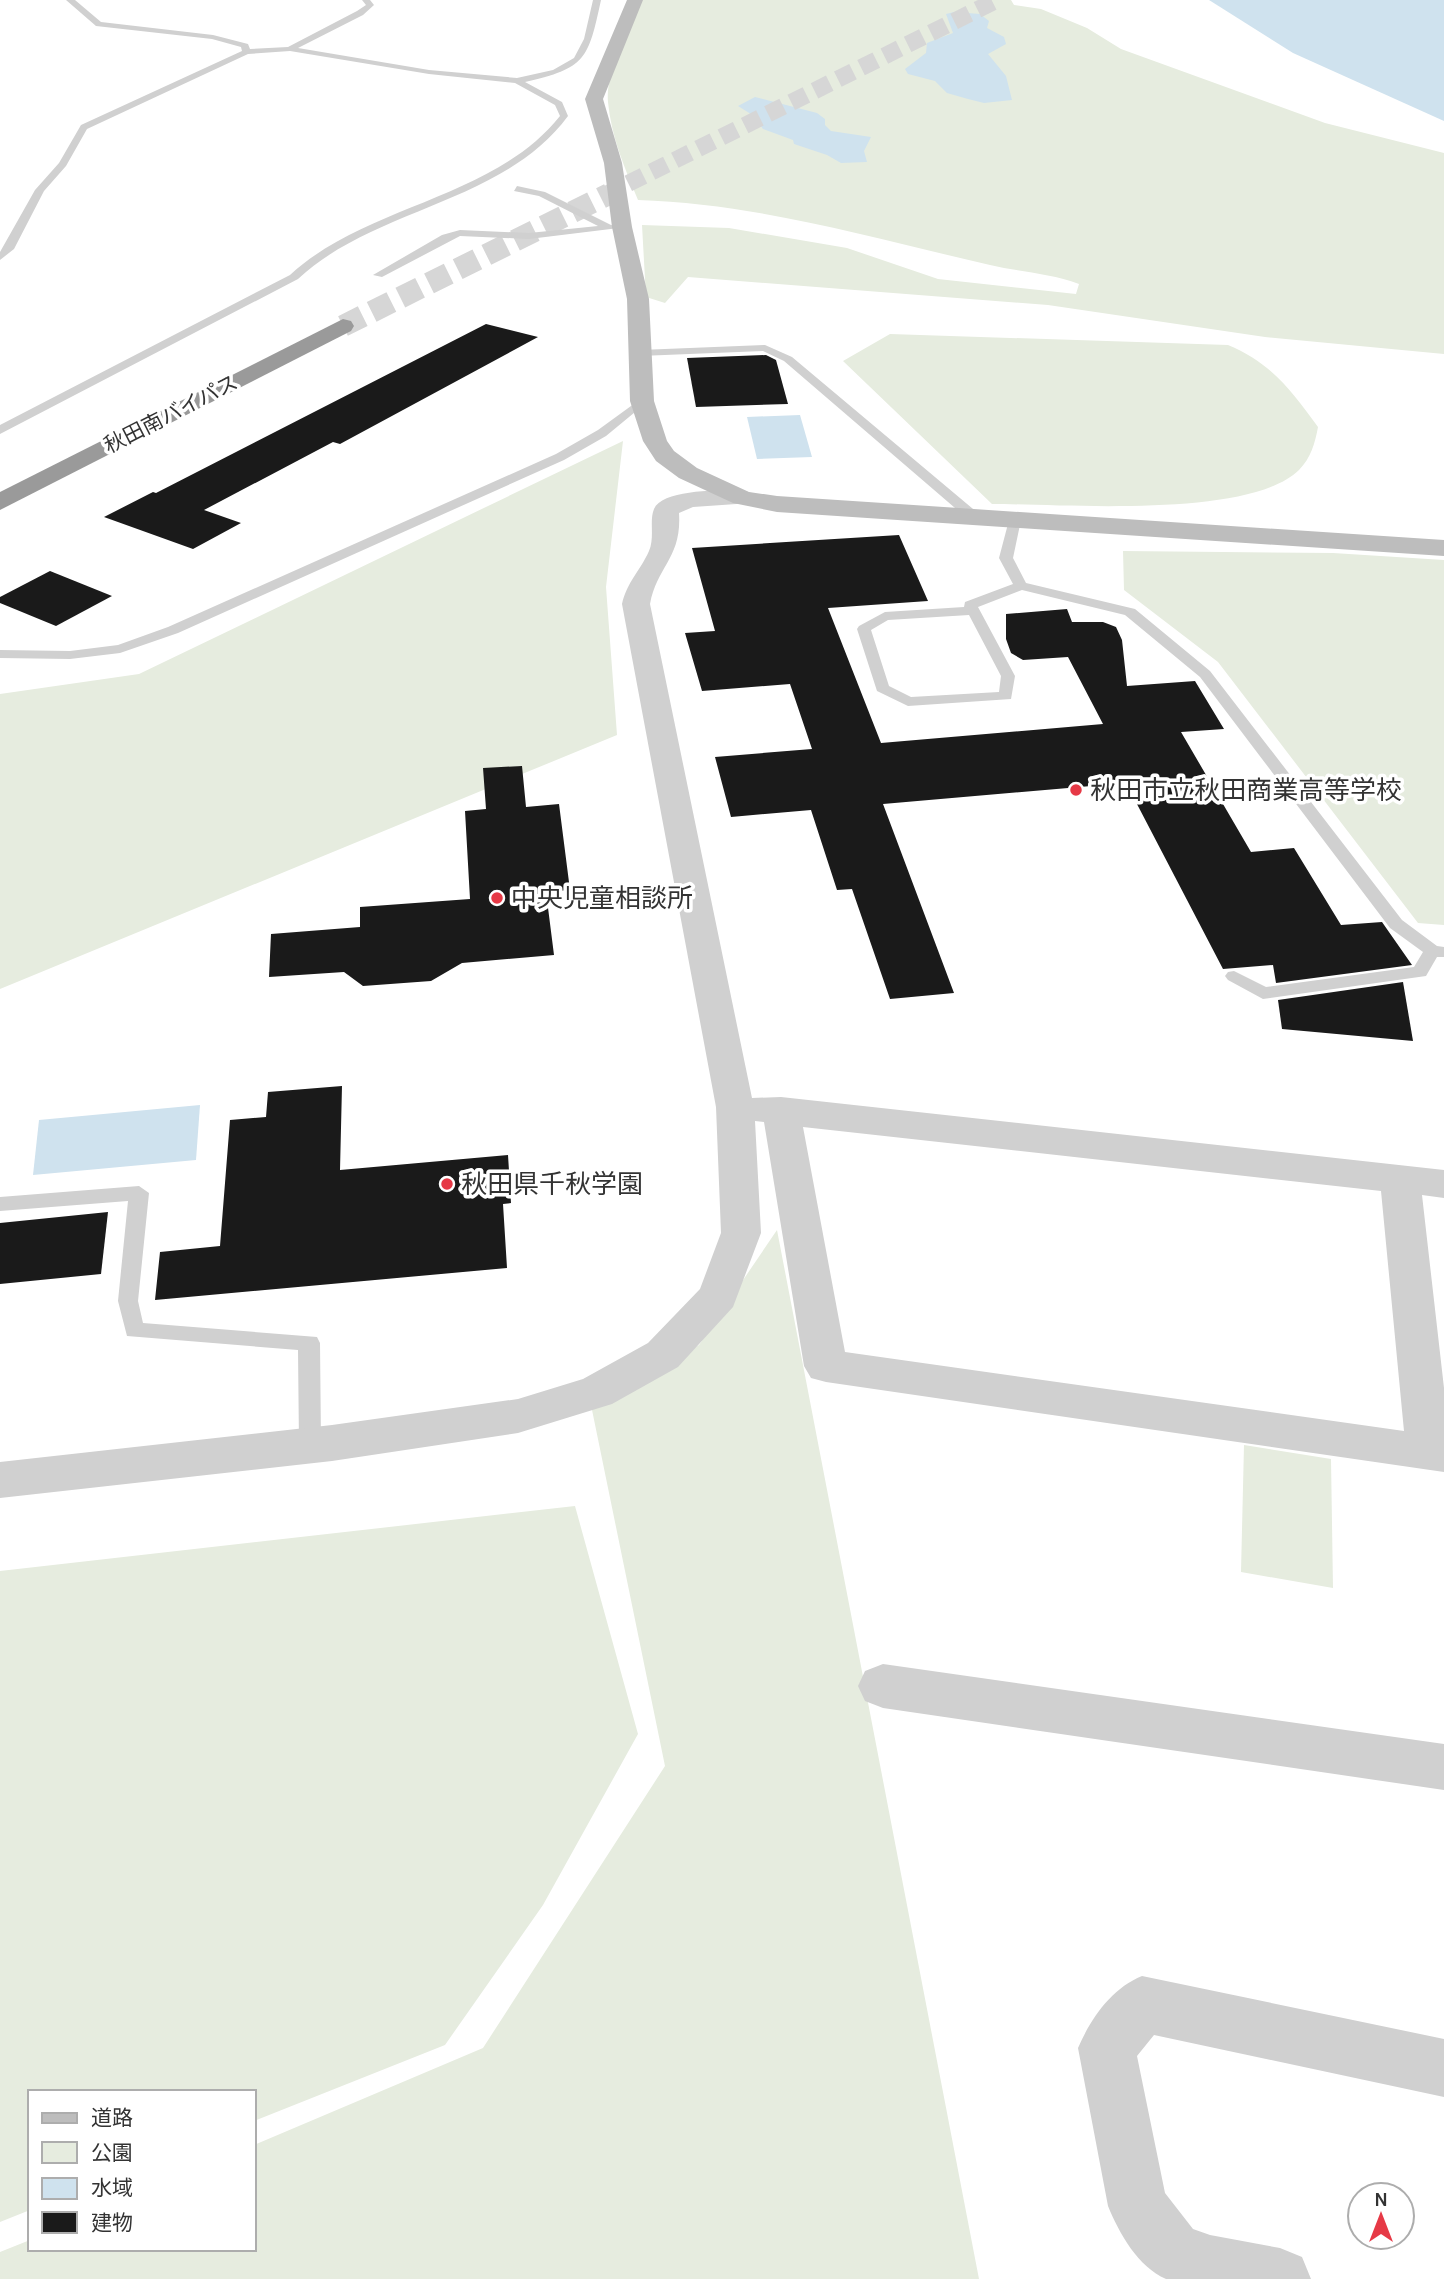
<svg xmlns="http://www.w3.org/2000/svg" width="1444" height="2279" viewBox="0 0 1444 2279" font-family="Karla,'Noto Sans JP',sans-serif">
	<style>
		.green { fill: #e6ecdf }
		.water { fill: #cfe2ee }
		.building { fill: #1a1a1a }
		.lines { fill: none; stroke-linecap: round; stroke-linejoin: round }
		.highway-tunnel-far1 { stroke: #d6d6d6; stroke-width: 17; stroke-dasharray: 17 9; stroke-linecap: butt }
		.highway-tunnel { stroke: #d6d6d6; stroke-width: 22; stroke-dasharray: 22 10; stroke-linecap: butt }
		.lane { fill: #d0d0d0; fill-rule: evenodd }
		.street { fill: #d0d0d0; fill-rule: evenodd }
		.secondary { fill: #bdbdbd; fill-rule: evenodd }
		.highway { fill: #9a9a9a; fill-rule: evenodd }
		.poi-dot { fill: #e63946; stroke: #fff; stroke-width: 2.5 }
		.labels { text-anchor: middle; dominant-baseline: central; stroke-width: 7; stroke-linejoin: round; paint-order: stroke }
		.far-street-label { font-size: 21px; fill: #333; stroke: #fff }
		.poi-label { font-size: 26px; fill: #333; stroke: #fff; text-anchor: start }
	</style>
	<rect width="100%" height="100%" fill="#fff"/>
	<g class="green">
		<path d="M 642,0 L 1011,0 L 1014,5 L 1041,9 L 1087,28 L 1121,49 L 1325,123 L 1444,153 L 1444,354 L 1265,337 L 1048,305 L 688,277 L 665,303 L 646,297 L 642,225 L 729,228 L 847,248 L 938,279 L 1076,294 L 1079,284 C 1050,273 1020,272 990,265 C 872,238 760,204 638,200 C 625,169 611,136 608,102 C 605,72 630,28 642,0 Z"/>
		<path d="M 890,334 L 1228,345 C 1270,362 1292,391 1318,427 C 1315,443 1311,458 1299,470 C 1249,519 1062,504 992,504 L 843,361 Z"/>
		<path d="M 623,441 L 606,587 L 617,735 L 0,989 L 0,694 L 139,674 Z"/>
		<path d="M 1123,551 L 1333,553 L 1444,560 L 1444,925 L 1418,923 L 1218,662 L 1124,590 Z"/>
		<path d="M 777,1230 L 979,2279 L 0,2279 L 0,2252 L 30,2240 L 30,2249 L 254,2249 L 254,2145 L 483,2048 L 665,1766 L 591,1405 L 699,1345 Z"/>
		<path d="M 1244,1445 L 1331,1459 L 1333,1588 L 1241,1572 Z"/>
		<path d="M 575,1506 L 638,1734 L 543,1905 L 445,2045 L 254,2121 L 254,2092 L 30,2092 L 30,2210 L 0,2222 L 0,1571 Z"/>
	</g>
	<g class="water">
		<path d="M 1209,0 L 1444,0 L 1444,121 L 1293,53 Z"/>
		<path d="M 954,12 L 980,14 L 989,21 L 987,28 L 1004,37 L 1006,44 L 988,54 L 1006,76 L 1012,100 L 984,103 L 968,99 L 947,93 L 935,81 L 908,74 L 905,69 L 926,53 L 927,43 L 953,33 L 946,14 Z"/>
		<path d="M 755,97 L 817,113 L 825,119 L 825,125 L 831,131 L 871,137 L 864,151 L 867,162 L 841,163 L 827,155 L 794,144 L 793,140 L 763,129 L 754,116 L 738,106 Z"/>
		<path d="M 800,415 L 812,457 L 757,459 L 747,417 Z"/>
		<path d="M 200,1105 L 196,1160 L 33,1175 L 39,1120 Z"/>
	</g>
	<g class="building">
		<path d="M 486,324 L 538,337 L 340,444 L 333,442 L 204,510 L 241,523 L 193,549 L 104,517 L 153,492 L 156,493 Z"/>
		<path d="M 766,355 L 776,360 L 788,404 L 696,407 L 687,358 Z"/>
		<path d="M 899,535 L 928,601 L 828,608 L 881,743 L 1103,724 L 1068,657 L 1023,660 L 1011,653 L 1006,639 L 1006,614 L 1067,609 L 1072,622 L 1103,622 L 1116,627 L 1122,640 L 1127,686 L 1195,681 L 1224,729 L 1181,732 L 1251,852 L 1294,848 L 1341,925 L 1382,922 L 1412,965 L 1276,983 L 1273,965 L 1223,969 L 1126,783 L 883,804 L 954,993 L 890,999 L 852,889 L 837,890 L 811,810 L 731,817 L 715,757 L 812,749 L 790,684 L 702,691 L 685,633 L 715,631 L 692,548 Z"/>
		<path d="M 50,571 L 112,596 L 56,626 L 0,603 L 0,597 Z"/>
		<path d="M 522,766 L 526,807 L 559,804 L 570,890 L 546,892 L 554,955 L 462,963 L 431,981 L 363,986 L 344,972 L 269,977 L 271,934 L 360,927 L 360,907 L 470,899 L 465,811 L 486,809 L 483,768 Z"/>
		<path d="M 1403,982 L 1413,1041 L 1282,1029 L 1278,1000 Z"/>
		<path d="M 342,1086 L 340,1170 L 508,1155 L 511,1203 L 503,1204 L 507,1268 L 155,1300 L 160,1252 L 220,1246 L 230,1120 L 266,1117 L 268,1092 Z"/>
		<path d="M 108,1212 L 101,1274 L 0,1284 L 0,1223 Z"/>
	</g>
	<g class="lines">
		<path class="highway-tunnel-far1" d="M 605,195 L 997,0"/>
		<path class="highway-tunnel" d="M 343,326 L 609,194"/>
		<g class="lane">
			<path d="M 66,0 L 75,0 L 101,22 L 213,35 L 248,44 L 250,49 L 288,47 L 357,11 L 366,5 L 362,0 L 370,0 L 374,5 L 363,15 L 298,48 L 429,70 L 517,78 L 553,70 L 574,58 L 584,39 L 593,0 L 601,0 C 588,60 586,68 525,82 L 562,102 L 568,116 C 503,204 375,207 298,279 L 0,434 L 0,425 L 290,275 C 367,204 493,200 560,116 L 555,105 L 515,83 L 429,74 L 290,51 L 248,54 L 87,129 L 66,166 L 44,191 L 14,249 L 0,260 L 0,252 L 35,190 L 59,163 L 81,125 L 242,51 L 241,47 L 212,39 L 96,26 Z"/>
			<path d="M 517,186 L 545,192 L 611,225 L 627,227 L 529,239 L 460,236 L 382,277 L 373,275 L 442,235 L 460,230 L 529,233 L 598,226 L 539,196 L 514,191 Z"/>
			<path d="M 765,345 L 792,357 L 979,514 L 979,520 L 969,520 L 784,361 L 763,351 L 640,356 L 634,353 L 640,350 Z"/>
			<path d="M 642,398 L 646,399 L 646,403 L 606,436 L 564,460 L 178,633 L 120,653 L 70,659 L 0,658 L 0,650 L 70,651 L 118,645 L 168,627 L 556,454 L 598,430 Z"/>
			<path d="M 1015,516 L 1021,520 L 1013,558 L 1026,583 L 1135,609 L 1210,671 L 1402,920 L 1437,946 L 1444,947 L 1444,957 L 1437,957 L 1426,976 L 1263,999 L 1228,980 L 1225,976 L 1228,972 L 1234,971 L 1266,987 L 1414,967 L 1423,952 L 1390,928 L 1200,677 L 1125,615 L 1022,590 L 978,607 L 1015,676 L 1011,699 L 908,706 L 877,691 L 857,629 L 859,626 L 885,612 L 964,607 L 965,602 L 1013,584 L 999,558 L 1009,520 ZM 969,615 L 1001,676 L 999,692 L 911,697 L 889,686 L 871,630 L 888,620 Z"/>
			<path d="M 139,1186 L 149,1193 L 138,1301 L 143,1323 L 317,1337 L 320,1343 L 321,1445 L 318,1451 L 310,1454 L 302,1451 L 299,1445 L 298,1350 L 127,1336 L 118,1301 L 128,1201 L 0,1211 L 0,1197 Z"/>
		</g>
		<g class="street">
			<path d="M 742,490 L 751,493 L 755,498 L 751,503 L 693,507 L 679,513 C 682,558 657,566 650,604 L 752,1098 L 781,1097 L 1444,1170 L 1444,1198 L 1422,1195 L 1444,1388 L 1444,1472 L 826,1382 L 811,1378 L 804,1366 L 764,1122 L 755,1121 L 761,1233 L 733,1307 L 678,1367 L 612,1404 L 518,1433 L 332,1461 L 0,1498 L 0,1462 L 332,1425 L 518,1399 L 583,1379 L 648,1343 L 700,1289 L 721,1233 L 716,1107 L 622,604 C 627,582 640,571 649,551 C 655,537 649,521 654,509 C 662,489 724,490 742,490 ZM 803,1127 L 1381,1191 L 1404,1431 L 845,1352 Z"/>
			<path d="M 883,1664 L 1444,1744 L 1444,1790 L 883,1708 L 865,1701 L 858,1686 L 865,1671 Z"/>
			<path d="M 1142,1976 L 1444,2039 L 1444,2097 L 1154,2035 L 1137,2056 L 1165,2193 L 1193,2229 L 1210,2235 L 1280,2248 L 1302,2257 L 1311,2279 L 1166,2279 C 1138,2267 1119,2233 1108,2206 L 1078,2048 C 1091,2018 1112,1988 1142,1976 Z"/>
		</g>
		<path class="secondary" d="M 627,0 L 643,0 L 603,99 L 622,163 L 632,227 L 649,299 L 654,401 L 667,441 L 674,451 L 697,468 L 749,492 L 777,496 L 1444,540 L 1444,556 L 777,512 L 733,503 L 679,478 L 656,461 L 643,441 L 630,401 L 627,299 L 612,227 L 604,163 L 585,99 Z"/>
		<path class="highway" d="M 343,319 L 351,321 L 354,326 L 351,331 L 0,510 L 0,492 Z"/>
	</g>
	<g class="poi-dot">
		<circle cx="1076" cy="790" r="7"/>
		<circle cx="497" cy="898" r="7"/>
		<circle cx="447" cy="1184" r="7"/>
	</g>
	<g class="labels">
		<g class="far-street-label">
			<text transform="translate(171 414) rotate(-27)">秋田南バイパス</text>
		</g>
		<g class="poi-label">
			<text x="1090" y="790">秋田市立秋田商業高等学校</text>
			<text x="511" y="898">中央児童相談所</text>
			<text x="461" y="1184">秋田県千秋学園</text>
		</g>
	</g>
	<rect x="28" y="2090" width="228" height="161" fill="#ffffff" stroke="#adadad" stroke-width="2"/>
	<rect x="42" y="2113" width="35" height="10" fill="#bdbdbd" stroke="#adadad" stroke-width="2"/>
	<text x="91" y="2125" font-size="21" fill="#333333">道路</text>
	<rect x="42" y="2142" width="35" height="21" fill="#e6ecdf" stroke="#adadad" stroke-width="2"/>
	<text x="91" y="2160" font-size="21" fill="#333333">公園</text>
	<rect x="42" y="2178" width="35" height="21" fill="#cfe2ee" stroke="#adadad" stroke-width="2"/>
	<text x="91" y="2195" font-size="21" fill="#333333">水域</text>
	<rect x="42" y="2212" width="35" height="21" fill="#1a1a1a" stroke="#adadad" stroke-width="2"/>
	<text x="91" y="2230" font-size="21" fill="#333333">建物</text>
	<g transform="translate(1381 2216)"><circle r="33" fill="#ffffff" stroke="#adadad" stroke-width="2"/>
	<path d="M0-5L12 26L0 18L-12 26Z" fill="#e63946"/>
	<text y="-10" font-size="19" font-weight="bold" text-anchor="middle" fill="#333333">N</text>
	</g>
</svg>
